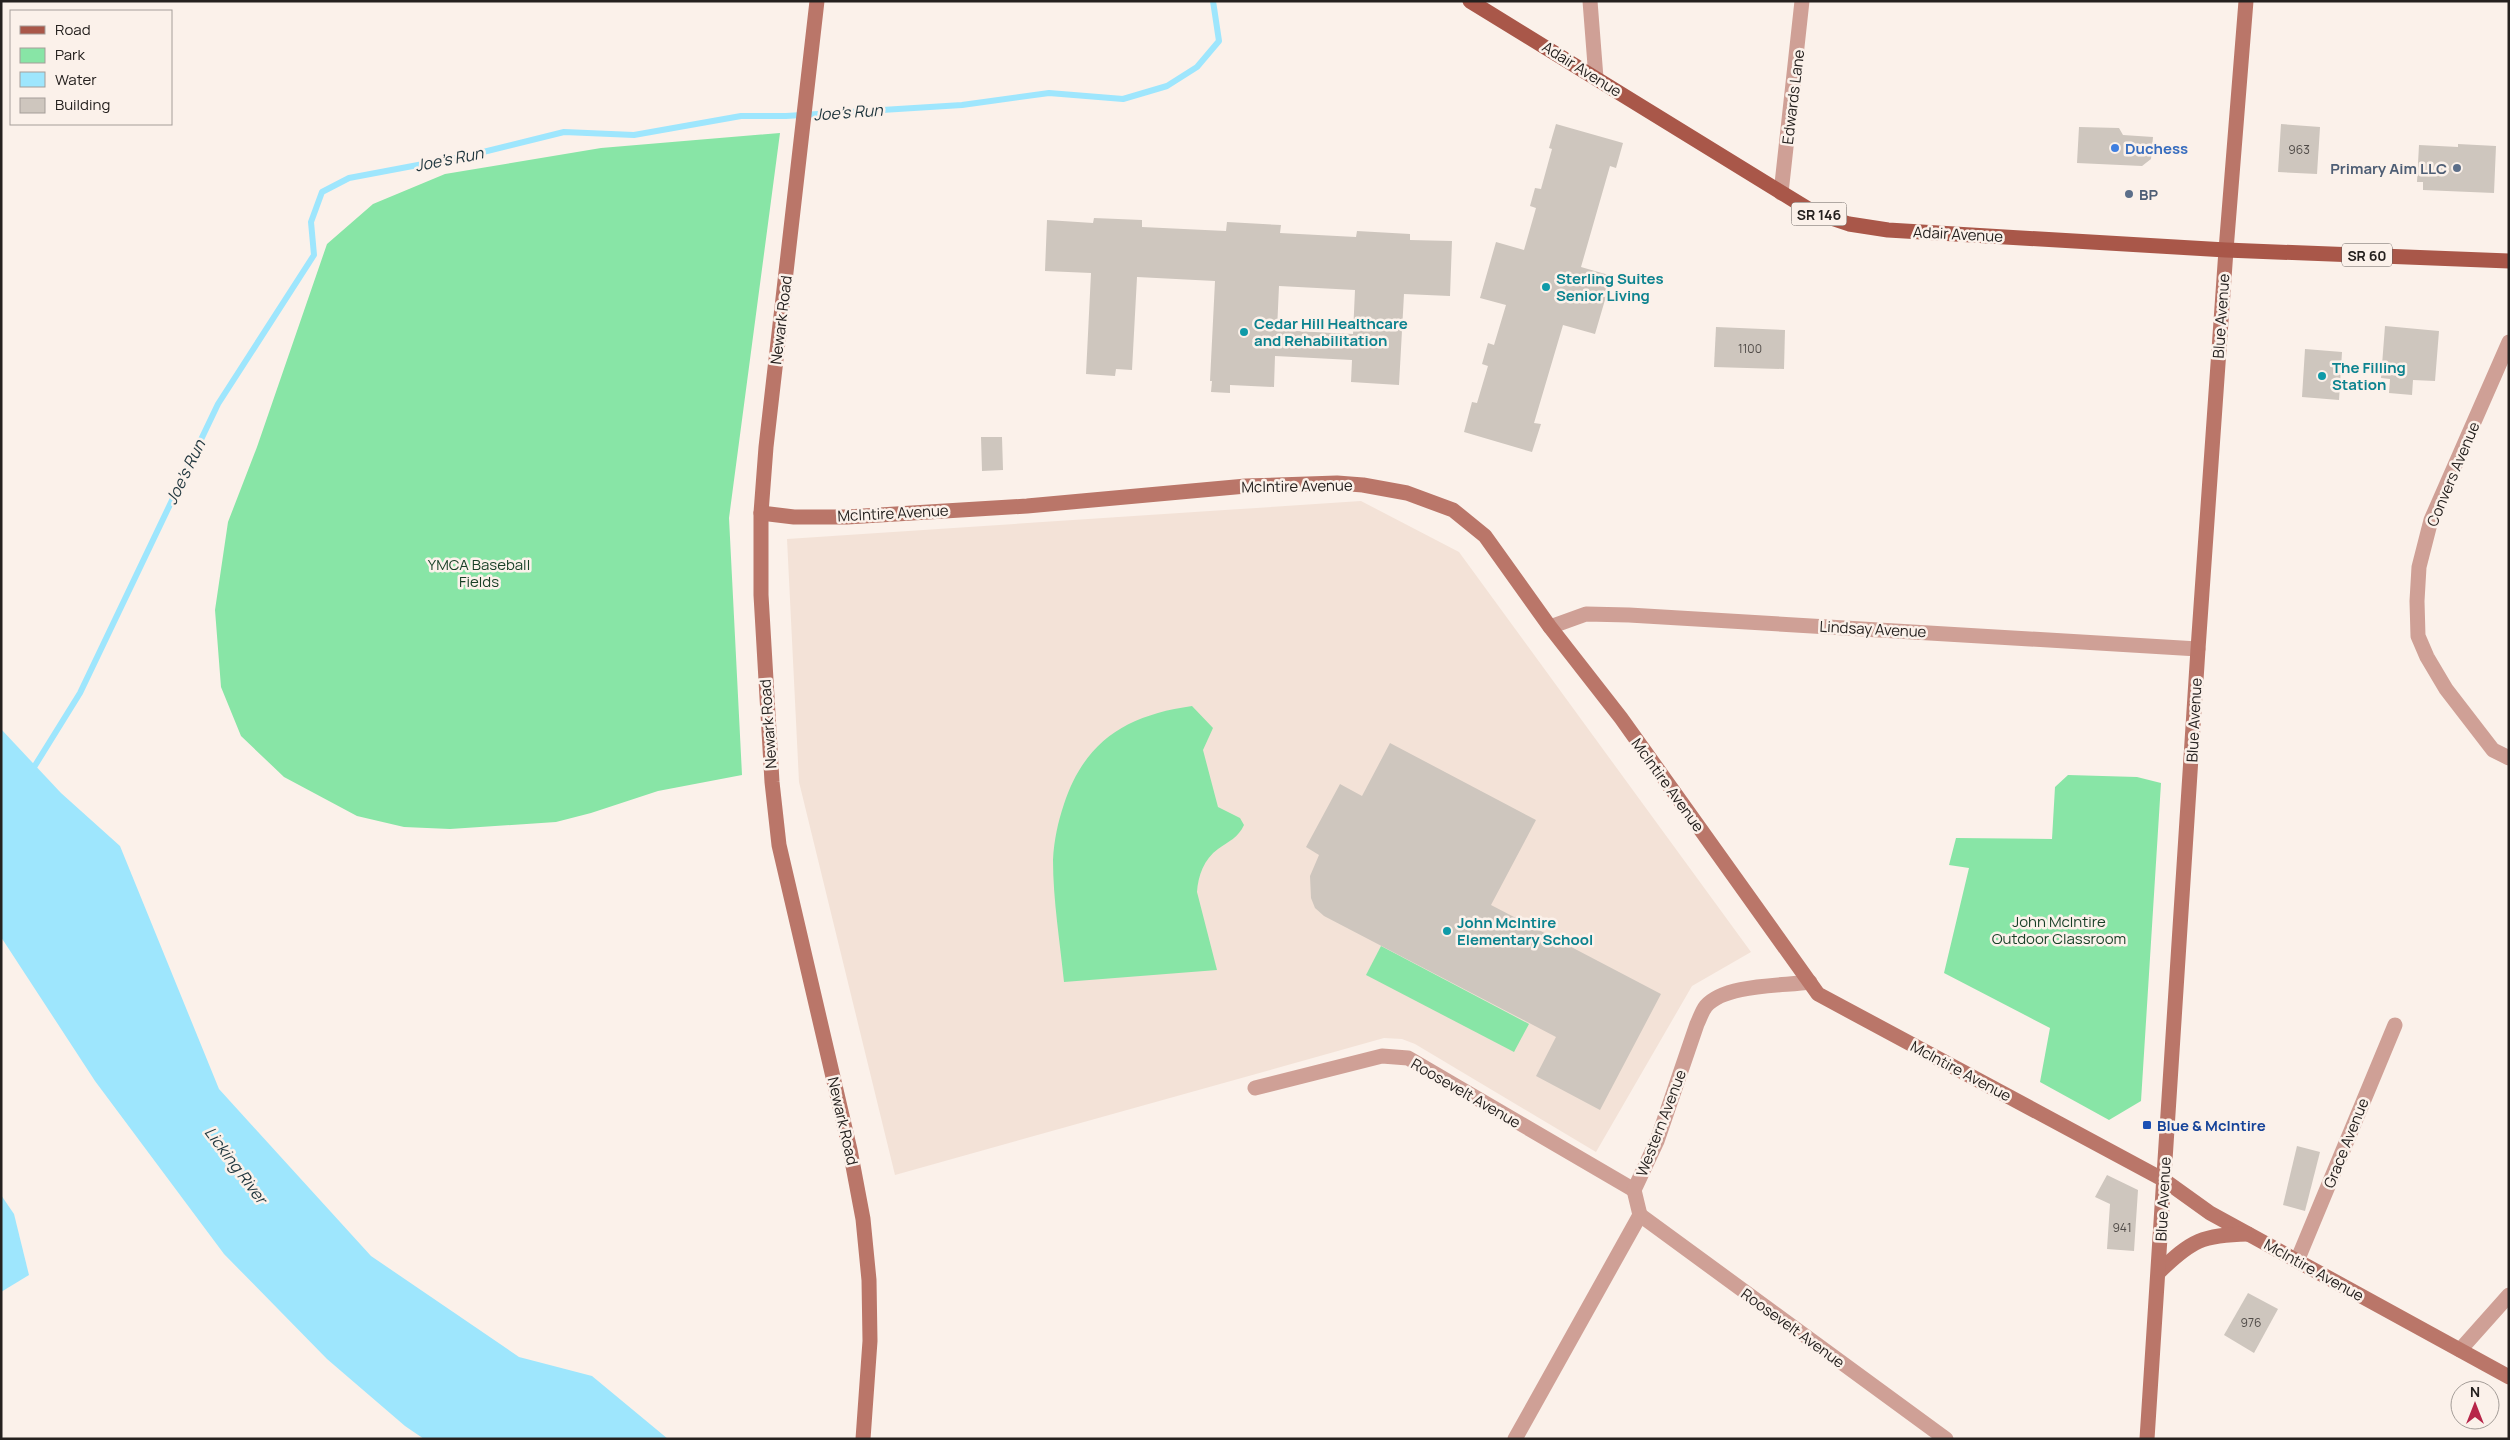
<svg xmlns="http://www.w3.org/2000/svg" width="2510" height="1440" viewBox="0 0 2510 1440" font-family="Manrope,sans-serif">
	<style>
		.built { fill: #f3e2d7 }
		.green { fill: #88e5a6 }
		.water { fill: #9ee6fd }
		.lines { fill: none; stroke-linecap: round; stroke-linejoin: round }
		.stream { stroke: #9ee6fd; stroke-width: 6 }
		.building { fill: #cec6be; fill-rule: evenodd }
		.street { stroke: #cfa096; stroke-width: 15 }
		.secondary { stroke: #ba7669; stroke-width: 15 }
		.primary { stroke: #a95749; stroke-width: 15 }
		.shop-dot { fill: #3f7fe0; stroke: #fbf1ea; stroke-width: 2 }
		.service-dot { fill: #5c6f8a; stroke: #fbf1ea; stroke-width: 2 }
		.culture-dot { fill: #0f9aa8; stroke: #fbf1ea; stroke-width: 2 }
		.transit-dot { fill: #1a4fb4; stroke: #fbf1ea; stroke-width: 2 }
		.labels { text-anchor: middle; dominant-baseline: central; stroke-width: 5; stroke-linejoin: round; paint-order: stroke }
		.number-label { font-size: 12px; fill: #4f4a47 }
		.shield { fill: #fbf1ea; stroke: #655f5c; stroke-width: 1 }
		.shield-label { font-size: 14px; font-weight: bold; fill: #25211f }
		.street-label { font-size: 15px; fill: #25211f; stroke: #fbf1ea }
		.shop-label { font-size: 15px; font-weight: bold; fill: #366cbe; stroke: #fbf1ea; text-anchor: start }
		.service-label { font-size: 15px; font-weight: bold; fill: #4e5e75; stroke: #fbf1ea; text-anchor: end }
		.culture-label { font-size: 15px; font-weight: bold; fill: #0d838f; stroke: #fbf1ea; text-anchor: start }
		.park-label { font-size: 15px; fill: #173f26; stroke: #fbf1ea }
		.transit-label { font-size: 15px; font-weight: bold; fill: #164399; stroke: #fbf1ea; text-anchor: start }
		.water-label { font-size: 16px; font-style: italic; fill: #1e353d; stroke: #fbf1ea }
	</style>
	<rect width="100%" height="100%" fill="#fbf1ea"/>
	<path class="built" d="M 1361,501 L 1459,552 L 1751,952 L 1692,986 L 1596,1152 L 1415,1044 L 1402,1039 L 1384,1038 L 895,1175 L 799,782 L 787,539 Z"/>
	<g class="green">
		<path d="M 780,133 L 729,518 L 742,775 L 658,791 L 591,813 L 556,822 L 450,829 L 404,827 L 357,816 L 284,777 L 241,736 L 221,687 L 215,610 L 228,522 L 257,447 L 327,244 L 373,204 L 445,174 L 601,148 Z"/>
		<path d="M 1192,706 L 1213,728 L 1203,750 L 1218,807 L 1240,818 L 1244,825 C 1238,838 1229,841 1218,849 C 1204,859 1198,876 1197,892 L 1217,970 L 1064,982 C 1060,942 1053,900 1053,860 C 1054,840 1058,822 1064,804 C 1085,740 1128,715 1192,706 Z"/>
		<path d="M 2068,775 L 2137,777 L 2161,783 L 2141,1101 L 2109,1120 L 2040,1082 L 2050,1028 L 1944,973 L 1969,868 L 1949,865 L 1956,838 L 2052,839 L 2055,787 Z"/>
		<path d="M 1381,946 L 1529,1024 L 1514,1052 L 1366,975 Z"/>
	</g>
	<g class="water">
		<path d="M 1,729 L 61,793 L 120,846 L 219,1089 L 371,1256 L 519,1357 L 592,1376 L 668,1439 L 424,1439 L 405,1426 L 327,1359 L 224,1254 L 95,1081 L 1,937 Z"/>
		<path d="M 1,1195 L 14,1214 L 29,1275 L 1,1292 Z"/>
	</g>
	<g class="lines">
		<path class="stream" d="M 31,772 L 80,693 L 218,404 L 314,255 L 311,222 L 322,192 L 349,178 L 471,155 L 564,132 L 634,135 L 741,116 L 786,116 L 962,105 L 1049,93 L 1123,99 L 1167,86 L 1197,67 L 1219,41 L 1213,1"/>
	</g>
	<g class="building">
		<path d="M 1556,124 L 1623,143 L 1616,168 L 1610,166 L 1581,267 L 1612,276 L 1595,334 L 1563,325 L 1534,423 L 1541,424 L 1532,452 L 1464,432 L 1472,402 L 1477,403 L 1488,366 L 1482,364 L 1488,343 L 1494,345 L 1506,305 L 1480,298 L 1496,242 L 1524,250 L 1536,208 L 1530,206 L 1535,188 L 1541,189 L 1552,149 L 1549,148 Z"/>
		<path d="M 2281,124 L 2320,127 L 2317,174 L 2278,172 Z"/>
		<path d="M 2079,127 L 2119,128 L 2123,135 L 2153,137 L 2151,159 L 2142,166 L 2077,163 Z"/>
		<path d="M 2458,144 L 2496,146 L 2494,193 L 2423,190 L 2423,182 L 2417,182 L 2419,145 L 2458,147 Z"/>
		<path d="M 1094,218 L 1142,220 L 1142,227 L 1226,231 L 1227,222 L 1281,225 L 1280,233 L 1356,237 L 1357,231 L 1410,234 L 1410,240 L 1452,241 L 1450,296 L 1404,294 L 1399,385 L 1351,382 L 1352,360 L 1275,356 L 1274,387 L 1230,385 L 1230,393 L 1211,392 L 1212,381 L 1210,381 L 1215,281 L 1137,277 L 1132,370 L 1116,369 L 1115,376 L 1086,374 L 1091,273 L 1045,271 L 1047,220 L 1093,223 ZM 1279,286 L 1355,290 L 1353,334 L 1277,330 Z"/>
		<path d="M 2385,326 L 2439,331 L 2435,381 L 2413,380 L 2412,395 L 2389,393 L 2390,379 L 2381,378 Z"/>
		<path d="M 1716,327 L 1785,330 L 1784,369 L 1714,367 Z"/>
		<path d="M 2305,349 L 2342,352 L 2339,400 L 2302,397 Z"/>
		<path d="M 981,437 L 1002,437 L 1003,470 L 982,471 Z"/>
		<path d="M 1390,743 L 1536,820 L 1491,905 L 1661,994 L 1600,1110 L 1536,1076 L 1556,1037 L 1324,916 L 1315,908 L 1311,898 L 1310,876 L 1319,855 L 1306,847 L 1340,784 L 1362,796 Z"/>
		<path d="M 2297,1146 L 2320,1152 L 2305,1211 L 2283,1205 Z"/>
		<path d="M 2107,1175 L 2138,1190 L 2134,1251 L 2107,1249 L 2110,1204 L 2095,1197 Z"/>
		<path d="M 2248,1293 L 2278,1309 L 2254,1353 L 2224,1335 Z"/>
	</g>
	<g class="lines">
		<g class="street">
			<path d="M 1590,1 L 1596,78"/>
			<path d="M 1781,193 L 1802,1"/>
			<path d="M 2509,342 L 2431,520 L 2419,567 L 2417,601 L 2418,636 L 2427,657 L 2446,689 L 2493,750 L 2509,758"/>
			<path d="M 1550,627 L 1586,614 L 1629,615 L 2198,649"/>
			<path d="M 1255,1088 L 1382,1056 L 1408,1058 L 1634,1190"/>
			<path d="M 1640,1215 L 1946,1439"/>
			<path d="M 2297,1261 L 2395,1025"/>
			<path d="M 2460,1350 L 2509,1295"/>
			<path d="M 1515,1439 L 1640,1215 L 1634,1190 L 1657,1141 L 1697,1024 C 1700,1018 1702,1011 1706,1006 C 1725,984 1782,986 1810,982"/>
		</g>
		<g class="secondary">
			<path d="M 817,1 L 766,447 L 761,513 L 761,595 L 772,782 L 779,845 L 850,1150 L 863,1219 L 869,1280 L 870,1341 L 863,1439"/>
			<path d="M 761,513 L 794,517 L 847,517 L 1027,506 L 1246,486 L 1337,483 L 1363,485 L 1407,493 L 1453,510 L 1485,536 L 1550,627 L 1621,718 L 1818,994 L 2164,1180 L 2210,1213 L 2509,1377"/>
			<path d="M 2159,1272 C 2192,1240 2202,1235 2248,1234"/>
			<path d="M 2147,1439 L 2198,649 L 2226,250 L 2246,1"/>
		</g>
		<path class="primary" d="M 1470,1 L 1813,212 L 1849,224 L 1888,230 L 2226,250 L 2509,261"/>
	</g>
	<circle class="shop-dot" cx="2115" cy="148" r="5"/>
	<g class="service-dot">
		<circle cx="2457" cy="168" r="5"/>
		<circle cx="2129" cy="194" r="5"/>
	</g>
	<g class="culture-dot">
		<circle cx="1546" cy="287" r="5"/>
		<circle cx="1244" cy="332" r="5"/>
		<circle cx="2322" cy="376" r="5"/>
		<circle cx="1447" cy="931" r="5"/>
	</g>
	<rect class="transit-dot" x="2142" y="1120" width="10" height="10" rx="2.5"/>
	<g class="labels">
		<g class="number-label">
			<text x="2299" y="149">963</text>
			<text x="1750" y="348">1100</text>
			<text x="2122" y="1227">941</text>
			<text x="2251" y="1322">976</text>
		</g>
		<g class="shield">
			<rect x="1791.5" y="202.5" width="55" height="23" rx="4"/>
			<rect x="2342" y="243.5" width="50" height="23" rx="4"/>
		</g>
		<g class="shield-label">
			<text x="1819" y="214">SR 146</text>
			<text x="2367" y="255">SR 60</text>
		</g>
		<g class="street-label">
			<text transform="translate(1582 69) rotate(32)">Adair Avenue</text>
			<text transform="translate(1793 97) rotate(-83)">Edwards Lane</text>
			<text transform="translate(1958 234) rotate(3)">Adair Avenue</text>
			<text transform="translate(2221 316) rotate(-86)">Blue Avenue</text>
			<text transform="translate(781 320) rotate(-83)">Newark Road</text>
			<text transform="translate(2453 474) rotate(-67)">Convers Avenue</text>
			<text transform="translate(1297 486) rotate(-1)">McIntire Avenue</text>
			<text transform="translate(893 513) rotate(-3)">McIntire Avenue</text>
			<text transform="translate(1873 629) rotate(3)">Lindsay Avenue</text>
			<text transform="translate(2194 720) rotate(-87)">Blue Avenue</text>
			<text transform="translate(768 724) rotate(-94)">Newark Road</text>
			<text transform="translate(1668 785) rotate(54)">McIntire Avenue</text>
			<text transform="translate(1961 1071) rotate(28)">McIntire Avenue</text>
			<text transform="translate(1466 1093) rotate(30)">Roosevelt Avenue</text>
			<text transform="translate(843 1121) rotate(77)">Newark Road</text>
			<text transform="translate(1661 1123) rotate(-69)">Western Avenue</text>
			<text transform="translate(2346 1143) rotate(-68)">Grace Avenue</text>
			<text transform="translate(2163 1199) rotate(-87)">Blue Avenue</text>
			<text transform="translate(2314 1270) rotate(29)">McIntire Avenue</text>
			<text transform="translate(1793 1328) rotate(36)">Roosevelt Avenue</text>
		</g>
		<g class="shop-label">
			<text x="2125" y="148">Duchess</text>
		</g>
		<g class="service-label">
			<text x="2447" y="168">Primary Aim LLC</text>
			<text x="2139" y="194" text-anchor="start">BP</text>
		</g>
		<g class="culture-label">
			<text x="1556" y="278">Sterling Suites<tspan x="1556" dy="17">Senior Living</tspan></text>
			<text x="1254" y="323">Cedar Hill Healthcare<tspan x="1254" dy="17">and Rehabilitation</tspan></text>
			<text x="2332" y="367">The Filling<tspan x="2332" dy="17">Station</tspan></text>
			<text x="1457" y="922">John McIntire<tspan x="1457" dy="17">Elementary School</tspan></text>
		</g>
		<g class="park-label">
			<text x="479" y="564">YMCA Baseball<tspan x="479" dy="17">Fields</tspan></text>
			<text x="2059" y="921">John McIntire<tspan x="2059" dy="17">Outdoor Classroom</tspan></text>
		</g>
		<g class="transit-label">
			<text x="2157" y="1125">Blue &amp; McIntire</text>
		</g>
		<g class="water-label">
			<text transform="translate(848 112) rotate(-4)">Joe's Run</text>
			<text transform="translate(449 159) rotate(-11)">Joe's Run</text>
			<text transform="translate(185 472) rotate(-64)">Joe's Run</text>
			<text transform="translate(236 1165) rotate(53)">Licking River</text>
		</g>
	</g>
	<rect width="2510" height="1440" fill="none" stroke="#25211f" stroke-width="5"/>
	<rect x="10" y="10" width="162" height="115" fill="#fbf1ea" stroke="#a59e99"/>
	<rect x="20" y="26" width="25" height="8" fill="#a95749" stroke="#a59e99"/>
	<text x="55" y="35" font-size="15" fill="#25211f">Road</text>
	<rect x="20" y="48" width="25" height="15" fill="#88e5a6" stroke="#a59e99"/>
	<text x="55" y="60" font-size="15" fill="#25211f">Park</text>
	<rect x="20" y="72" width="25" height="15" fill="#9ee6fd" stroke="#a59e99"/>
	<text x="55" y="85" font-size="15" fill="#25211f">Water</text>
	<rect x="20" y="98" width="25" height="15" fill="#cec6be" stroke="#a59e99"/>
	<text x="55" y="110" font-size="15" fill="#25211f">Building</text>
	<g transform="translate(2475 1405)"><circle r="24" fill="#fbf1ea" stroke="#a59e99"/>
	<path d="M0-4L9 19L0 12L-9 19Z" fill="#b72549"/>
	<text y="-8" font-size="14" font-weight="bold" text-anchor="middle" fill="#25211f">N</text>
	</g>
</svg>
